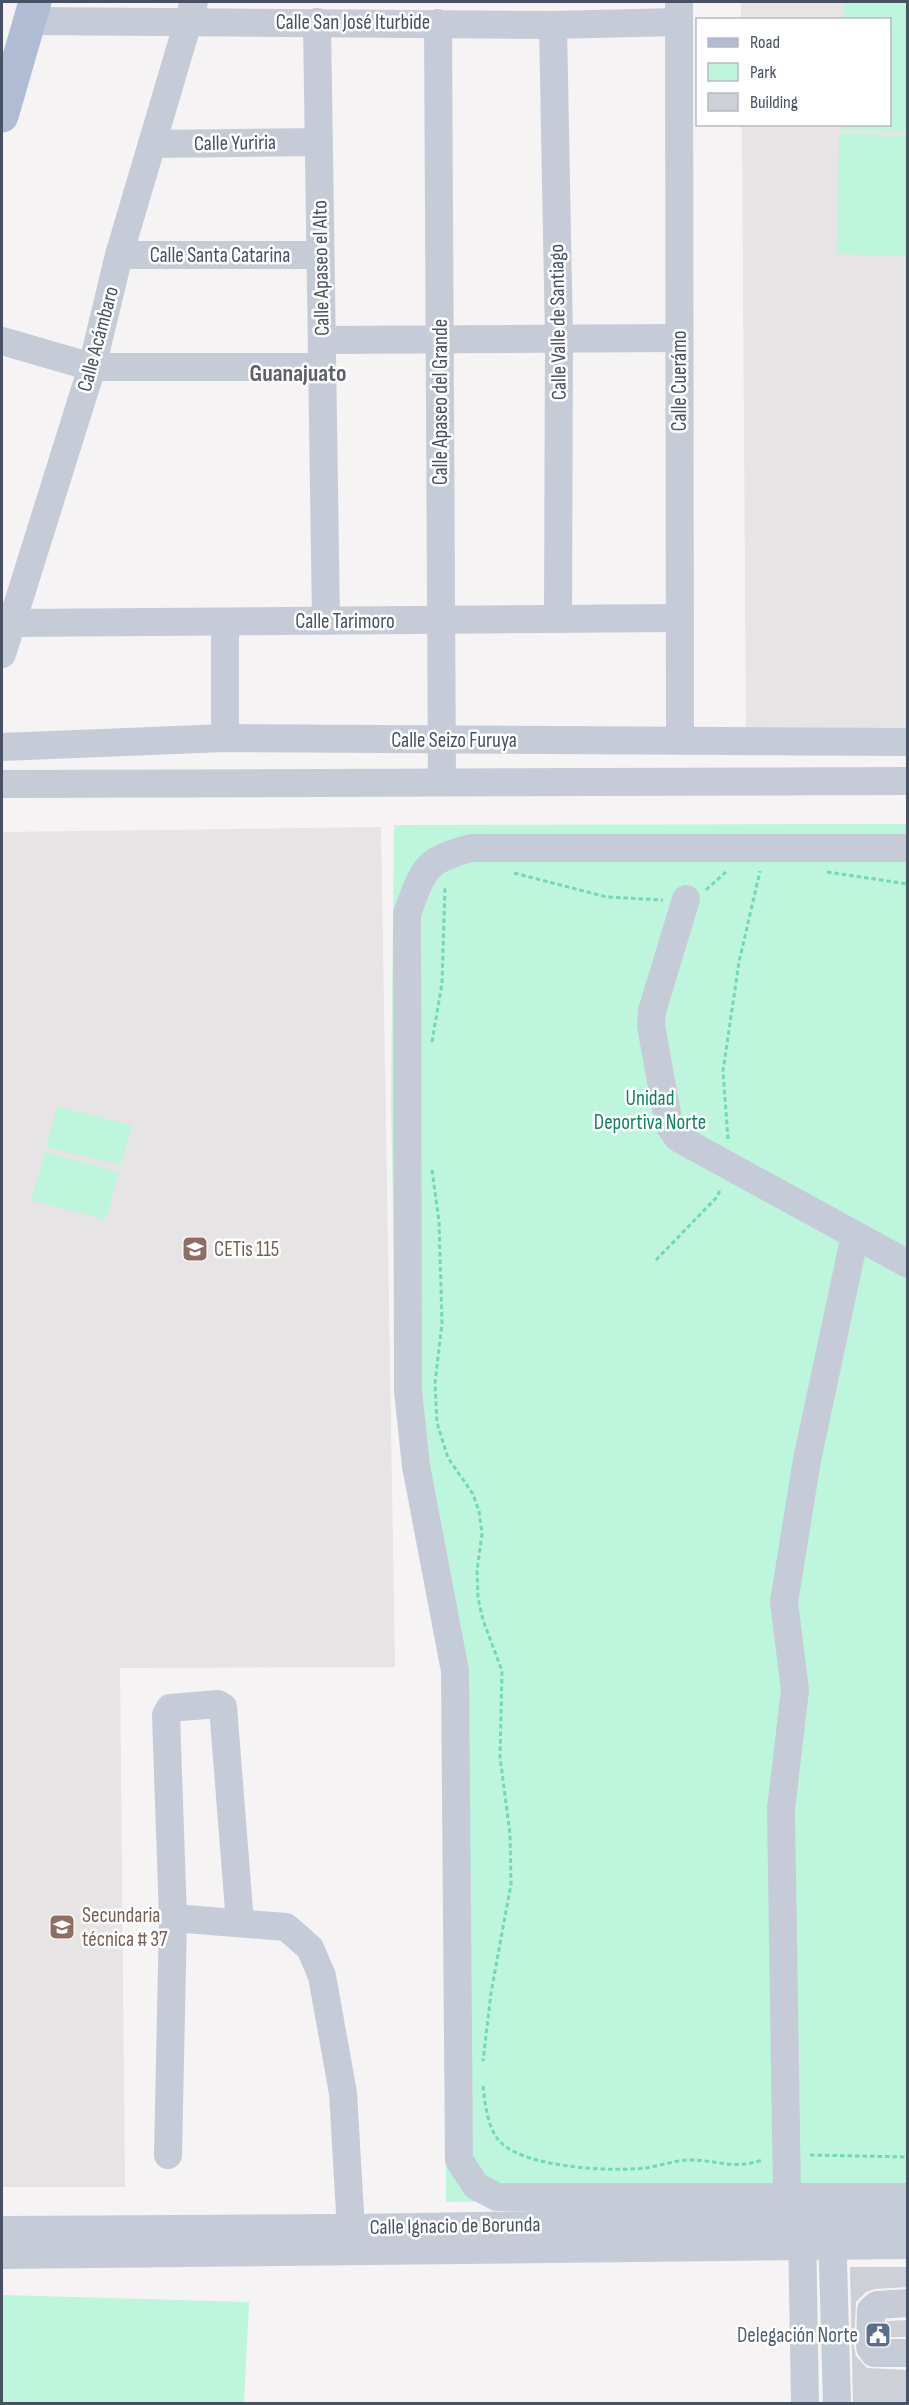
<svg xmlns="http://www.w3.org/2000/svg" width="909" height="2405" viewBox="0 0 909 2405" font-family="'Sofia Sans Condensed',sans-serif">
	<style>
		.education { fill: #e6e4e4 }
		.green { fill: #bef5dd }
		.building { fill: #ced0d8 }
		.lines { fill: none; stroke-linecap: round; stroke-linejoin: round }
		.path { stroke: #72d8b7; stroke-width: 3; stroke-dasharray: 4.5 3; stroke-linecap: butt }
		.minor { stroke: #c5ccd8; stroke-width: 28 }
		.major { stroke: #b0bcd4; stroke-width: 33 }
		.labels { text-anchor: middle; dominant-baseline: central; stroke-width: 5; stroke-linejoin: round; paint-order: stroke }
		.street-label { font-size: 21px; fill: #485163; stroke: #fff }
		.park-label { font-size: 21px; fill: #0d835d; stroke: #fff }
		.education-label { font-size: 21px; fill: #785e54; stroke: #fff; text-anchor: start }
		.service-label { font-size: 21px; fill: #4e5e75; stroke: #fff; text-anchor: end }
		.quarter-label { font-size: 24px; font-weight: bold; fill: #5e6169; stroke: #fff }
	</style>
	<rect width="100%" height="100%" fill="#f5f3f3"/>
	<g class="education">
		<path d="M 741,2 L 907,2 L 907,733 L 746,736 L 742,125 L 890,124 L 890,20 L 741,19 Z"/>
		<path d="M 381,827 L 395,1667 L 120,1668 L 125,2187 L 2,2187 L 2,832 Z"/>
	</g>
	<g class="green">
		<path d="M 844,2 L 907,2 L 907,132 L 839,130 L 839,125 L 890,124 L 890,20 L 844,19 Z"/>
		<path d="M 839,133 L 907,136 L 907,256 L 837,254 Z"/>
		<path d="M 907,824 L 907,2198 L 446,2202 L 444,1663 L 395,1316 L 391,1102 L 394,825 Z"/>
		<path d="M 57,1106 L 132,1125 L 121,1165 L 46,1147 Z"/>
		<path d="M 45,1152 L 119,1172 L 106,1220 L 31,1200 Z"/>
		<path d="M 2,2295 L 249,2302 L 244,2403 L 2,2403 Z"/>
	</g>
	<g class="building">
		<path d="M 850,2267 L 908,2267 L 908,2287 L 875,2289 L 866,2292 L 856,2302 L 854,2347 L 856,2356 L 867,2368 L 908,2370 L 908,2403 L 853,2403 Z"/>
		<path d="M 908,2320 L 908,2337 L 887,2337 L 887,2321 Z"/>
	</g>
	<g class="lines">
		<g class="path">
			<path d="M 827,872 L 908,884"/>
			<path d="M 514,873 L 607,897 L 663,900"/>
			<path d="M 706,890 L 726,872"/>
			<path d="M 432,1042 L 442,983 L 445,887"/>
			<path d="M 728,1139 L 723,1071 L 739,962 L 760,871"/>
			<path d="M 432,1170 L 439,1221 L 442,1323 L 435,1383 L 437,1423 L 448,1458 L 473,1494 L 479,1511 L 482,1534 L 477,1570 L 478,1598 L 483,1620 L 502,1671 L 500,1757 L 510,1834 L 511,1884 L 491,1993 L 483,2061"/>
			<path d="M 656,1260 L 717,1197 L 721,1188"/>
			<path d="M 483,2086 C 485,2103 487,2124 497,2138 C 517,2168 612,2172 645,2168 C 660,2166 676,2160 690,2160 C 718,2160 733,2170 762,2160"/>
			<path d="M 810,2155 L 908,2157"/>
		</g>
		<g class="minor">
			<path d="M 679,2 L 680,739"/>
			<path d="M 29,21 L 553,25 L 677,22"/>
			<path d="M 317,22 L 326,621"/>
			<path d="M 438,23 L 442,782"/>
			<path d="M 553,25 L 559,339 L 558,619"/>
			<path d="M 152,144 L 319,142"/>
			<path d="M 119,255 L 320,255"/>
			<path d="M 322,340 L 679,338"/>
			<path d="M 2,341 L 92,367 L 322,367"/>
			<path d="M 225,622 L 225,738"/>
			<path d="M 11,623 L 680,618"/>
			<path d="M 2,654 L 92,367 L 119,255 L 194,2"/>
			<path d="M 2,747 L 225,738 L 908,742"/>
			<path d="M 2,784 L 908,781"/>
			<path d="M 908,848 L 471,848 C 423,861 424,869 407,914 L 408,1391 L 416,1466 L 455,1671 L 459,2160 L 476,2186 L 497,2197 L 908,2197"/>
			<path d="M 686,899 L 652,1011 L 651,1026 L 669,1125 L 678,1138 L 908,1264"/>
			<path d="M 173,1918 L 286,1927 L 310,1948 L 322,1976 L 343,2093 L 352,2247"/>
			<path d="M 168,2155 L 173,1918 L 166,1715 L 170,1708 L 218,1704 L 223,1707 L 240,1923"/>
			<path d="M 787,2197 L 781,1809 L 795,1690 L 784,1602 L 807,1460 L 855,1235"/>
			<path d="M 832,2226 L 837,2404"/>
			<path d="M 802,2229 L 805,2404"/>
			<path d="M 2,2230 L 350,2228 L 908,2219"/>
			<path d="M 2,2255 L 908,2245"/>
			<path d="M 908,2303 L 877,2305 L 871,2310 L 870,2347 L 874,2353 L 908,2353"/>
		</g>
		<path class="major" d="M 2,116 L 35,2"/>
	</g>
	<defs>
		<g id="school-square" transform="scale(1.35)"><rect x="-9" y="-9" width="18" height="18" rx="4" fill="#8d6e63" stroke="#fff"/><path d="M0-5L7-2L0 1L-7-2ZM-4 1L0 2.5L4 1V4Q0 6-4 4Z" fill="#fff"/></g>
		<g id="civic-square" transform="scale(1.35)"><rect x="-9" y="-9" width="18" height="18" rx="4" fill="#5c6f8a" stroke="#fff"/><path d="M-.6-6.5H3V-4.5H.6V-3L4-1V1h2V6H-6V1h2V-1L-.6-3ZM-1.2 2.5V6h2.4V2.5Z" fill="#fff"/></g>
	</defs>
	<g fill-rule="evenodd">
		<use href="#school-square" x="195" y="1249"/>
		<use href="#school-square" x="62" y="1927"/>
		<use href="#civic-square" x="878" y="2335"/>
	</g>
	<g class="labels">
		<g class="street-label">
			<text x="353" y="22">Calle San José Iturbide</text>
			<text transform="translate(235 143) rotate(-1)">Calle Yuriria</text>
			<text x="220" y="255">Calle Santa Catarina</text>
			<text transform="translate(321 268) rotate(-91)">Calle Apaseo el Alto</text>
			<text transform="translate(558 322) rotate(-91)">Calle Valle de Santiago</text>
			<text transform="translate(98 339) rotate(-75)">Calle Acámbaro</text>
			<text transform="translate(679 381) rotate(-90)">Calle Cuerámo</text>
			<text transform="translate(440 402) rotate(-90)">Calle Apaseo del Grande</text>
			<text x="345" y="621">Calle Tarimoro</text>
			<text x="454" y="740">Calle Seizo Furuya</text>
			<text transform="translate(455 2226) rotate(-1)">Calle Ignacio de Borunda</text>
		</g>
		<g class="park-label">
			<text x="650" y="1098">Unidad<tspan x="650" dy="24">Deportiva Norte</tspan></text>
		</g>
		<g class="education-label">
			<text x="214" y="1249">CETis 115</text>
			<text x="82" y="1915">Secundaria<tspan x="82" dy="24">técnica # 37</tspan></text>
		</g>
		<g class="service-label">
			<text x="858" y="2335">Delegación Norte</text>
		</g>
		<g class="quarter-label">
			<text x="298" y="373">Guanajuato</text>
		</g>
	</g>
	<rect width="909" height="2405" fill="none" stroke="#485163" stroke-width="6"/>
	<rect x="696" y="18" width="195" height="108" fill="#ffffff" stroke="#b6b9c1" stroke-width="1.5"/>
	<rect x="708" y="38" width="30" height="9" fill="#b0bcd4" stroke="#b6b9c1" stroke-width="1.5"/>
	<text x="750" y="48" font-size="18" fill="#485163">Road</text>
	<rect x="708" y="63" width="30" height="18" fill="#bef5dd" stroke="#b6b9c1" stroke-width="1.5"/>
	<text x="750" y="78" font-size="18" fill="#485163">Park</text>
	<rect x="708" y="93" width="30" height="18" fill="#ced0d8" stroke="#b6b9c1" stroke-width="1.5"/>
	<text x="750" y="108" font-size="18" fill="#485163">Building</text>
</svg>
